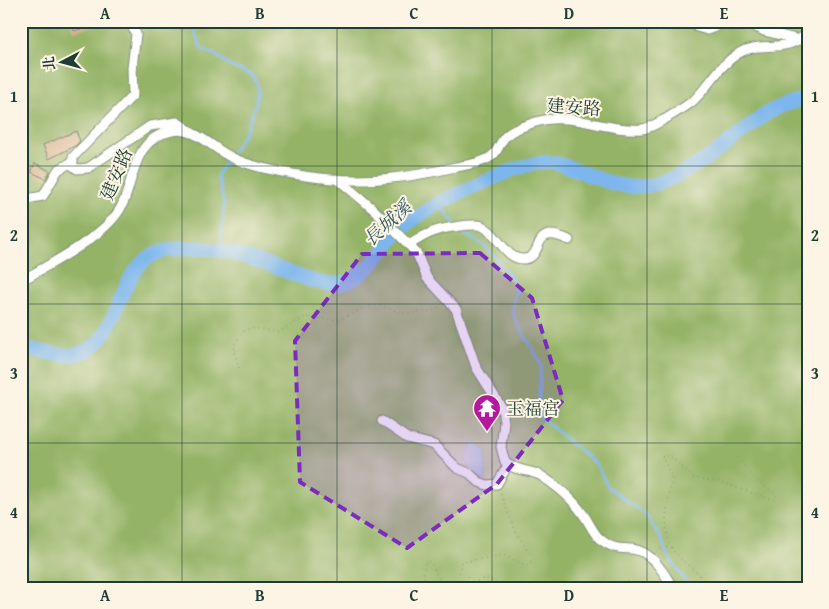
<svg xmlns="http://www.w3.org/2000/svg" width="829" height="609" viewBox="0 0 829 609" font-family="'Gentium Book Plus','Noto Serif TC',serif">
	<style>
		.forest { fill: #94b366; stroke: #5a784d }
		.water { fill: #7db6ed; stroke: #4e7a90 }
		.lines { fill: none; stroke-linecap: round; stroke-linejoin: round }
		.stream { stroke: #7db6ed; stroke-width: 2.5 }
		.river { stroke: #7db6ed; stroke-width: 14 }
		.building { fill: #d5ae8b }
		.minor-casing { stroke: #84907b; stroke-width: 11 }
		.path { stroke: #84907b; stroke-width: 1; stroke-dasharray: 1 4; stroke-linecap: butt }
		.minor { stroke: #fff; stroke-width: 9 }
		.marked { fill: #7b2cbf; fill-opacity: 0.2; stroke: #7b2cbf; stroke-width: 4; stroke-dasharray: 10 6; stroke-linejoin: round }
		.grid { fill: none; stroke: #1f3d34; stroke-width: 1; stroke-opacity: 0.55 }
		.labels { text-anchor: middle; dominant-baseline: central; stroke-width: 4; stroke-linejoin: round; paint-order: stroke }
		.street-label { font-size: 18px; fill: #1f3d34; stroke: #fcf5e5 }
		.poi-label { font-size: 18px; fill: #1f3d34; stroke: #fcf5e5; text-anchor: start }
		.water-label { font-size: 19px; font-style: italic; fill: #365b62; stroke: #fcf5e5 }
		.neatline { fill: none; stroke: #1f3d34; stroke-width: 2 }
		.grid-label { font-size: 16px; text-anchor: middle; font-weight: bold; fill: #1f3d34 }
	</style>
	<rect width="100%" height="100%" fill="#fcf5e5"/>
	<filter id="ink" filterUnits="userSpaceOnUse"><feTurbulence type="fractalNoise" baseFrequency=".02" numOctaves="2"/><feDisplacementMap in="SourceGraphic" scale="10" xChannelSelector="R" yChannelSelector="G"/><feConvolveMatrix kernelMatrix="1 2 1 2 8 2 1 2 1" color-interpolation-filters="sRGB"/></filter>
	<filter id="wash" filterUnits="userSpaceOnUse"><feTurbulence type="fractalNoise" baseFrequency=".0096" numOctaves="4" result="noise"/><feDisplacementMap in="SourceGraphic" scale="20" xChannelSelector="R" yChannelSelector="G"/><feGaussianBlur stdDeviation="1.12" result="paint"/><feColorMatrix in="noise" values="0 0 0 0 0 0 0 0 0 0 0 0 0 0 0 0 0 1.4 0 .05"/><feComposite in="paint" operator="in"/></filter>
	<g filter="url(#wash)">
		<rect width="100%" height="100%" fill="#eae3c2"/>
		<rect class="forest" x="21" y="21" width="787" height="567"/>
		<path class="water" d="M 472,443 L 479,443 L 479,446 L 486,450 L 486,479 L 481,480 L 465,463 Z"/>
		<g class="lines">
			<g class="stream">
				<path d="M 198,21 L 195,34 L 202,49 L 214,54 L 232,67 L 251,74 L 257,83 L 258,90 L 255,107 L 244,134 L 217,175 L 224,203 L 221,250"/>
				<path d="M 439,203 L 455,224"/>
				<path d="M 458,228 C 464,236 472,238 480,243 C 488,248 512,276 515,285 C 518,295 511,305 513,315 L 541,364 L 538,410 L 541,418 L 597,465 L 608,487 L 645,514 L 660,536 L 668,556 L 690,588"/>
			</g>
			<path class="river" d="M 21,347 C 38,350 54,356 71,355 C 122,352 112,269 158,253 C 200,238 249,258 288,272 C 306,279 327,288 346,282 C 370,274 384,246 402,229 C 428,205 466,190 498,176 C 514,169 539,159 556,163 C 595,173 618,197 662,182 C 692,172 722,148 747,129 C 755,122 764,114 773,110 C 784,104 796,101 808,98"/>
		</g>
		<g id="blocks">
			<g class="building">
				<path d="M 71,21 L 102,21 L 102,23 L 74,31 Z"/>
				<path d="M 76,131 L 80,141 L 75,146 L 49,159 L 43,145 Z"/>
				<path d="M 35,163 L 50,171 L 46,179 L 31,172 Z"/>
			</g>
		</g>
	</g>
	<g filter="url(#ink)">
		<use href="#blocks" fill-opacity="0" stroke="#84907b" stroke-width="1"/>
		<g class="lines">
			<g class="minor-casing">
				<g id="minor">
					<path d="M 129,21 L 136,34 L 132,68 L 133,95 L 73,157 L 73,166 L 77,169 L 88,168 L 150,126 L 177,122 L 190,131"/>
					<path d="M 696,21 L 697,27 L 707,30 L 730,21"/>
					<path d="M 743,21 L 764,31 L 800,40"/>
					<path d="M 339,180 L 372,208 L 409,245 L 417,254 L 427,278 L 456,309 L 476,367 L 502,408 L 504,422 L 501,447 L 505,462 C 515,472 532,469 543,477 C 559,488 572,498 583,514 C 589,522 593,533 600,539 C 613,549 617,548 632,549 C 652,551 664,573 673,588"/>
					<path d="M 21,200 L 43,196 L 58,170 L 72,162"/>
					<path d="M 409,245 C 417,240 424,235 433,232 C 441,228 475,223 482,226 C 498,233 505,260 524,259 C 546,257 529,222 569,240"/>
					<path d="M 21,281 C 48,265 97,240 116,215 C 137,188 127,140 172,131 C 196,126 212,149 233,158 C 255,169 306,177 332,179 C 373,183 416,176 456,167 C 466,165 477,164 487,159 C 497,155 498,146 504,138 C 510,130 527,125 536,122 C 571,111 607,132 642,129 C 651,128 659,122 667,118 C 676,112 686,107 694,100 C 710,85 719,65 739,53 C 761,40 783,55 808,33"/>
					<path d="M 382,421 L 407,438 L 434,445 L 457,468 L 469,473 L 479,482 L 487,485 L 497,484 L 508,465"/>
					<path d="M 805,588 L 808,581"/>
				</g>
			</g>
			<g class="path">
				<path d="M 239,368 L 234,352 L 235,343 L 244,331 L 251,328 L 278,332 L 305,317 L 339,320 L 367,306 L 378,305 L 402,313 L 414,313 L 432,311 L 440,306"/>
				<path d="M 656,550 L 669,547"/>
				<path d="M 700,576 L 675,553 L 668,542 L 666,518 L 672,478 L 662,456 L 670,456 L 694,478 L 720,482 L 773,500 L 777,499 L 776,494 L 755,479 L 736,457"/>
				<path d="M 477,581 L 487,578 L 495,582 L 497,588"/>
				<path d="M 427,588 L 423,571 L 426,561 L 431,563 L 439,579 L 449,588"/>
				<path d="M 477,588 L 476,582 L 459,572 L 461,562 L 504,555 L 527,566 L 532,560 L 531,555 L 516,532 L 500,492"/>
				<path d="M 611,588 L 612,584 C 625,581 635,580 646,588"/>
			</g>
			<use href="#minor" class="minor"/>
		</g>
	</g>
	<path class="marked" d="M 480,253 L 532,298 L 563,400 L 497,484 L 407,548 L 300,482 L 295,341 L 362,254 Z"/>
	<path class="grid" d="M 182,21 L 182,588M 337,21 L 337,588M 492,21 L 492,588M 647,21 L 647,588M 21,166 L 808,166M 21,304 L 808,304M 21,443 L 808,443"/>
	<defs>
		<g id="temple-pin" transform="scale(1.4375)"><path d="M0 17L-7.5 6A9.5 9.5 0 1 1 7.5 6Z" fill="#b5179e" stroke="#fcf5e5"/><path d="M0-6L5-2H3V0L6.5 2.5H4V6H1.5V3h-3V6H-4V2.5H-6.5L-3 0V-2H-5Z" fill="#fff"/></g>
	</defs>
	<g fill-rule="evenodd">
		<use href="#temple-pin" x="487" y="408"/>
	</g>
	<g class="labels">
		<g class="street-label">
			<text transform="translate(574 107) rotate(4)">建安路</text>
			<text transform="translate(116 174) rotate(-67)">建安路</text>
		</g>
		<g class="poi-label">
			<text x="506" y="408">玉福宮</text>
		</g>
		<g class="water-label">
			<text transform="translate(387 223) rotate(-42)">長城溪</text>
		</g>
	</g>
	<rect width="829" height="609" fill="none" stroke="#fcf5e5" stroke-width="55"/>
	<g transform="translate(62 62) rotate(264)" stroke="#fcf5e5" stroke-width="4" paint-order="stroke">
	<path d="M0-4L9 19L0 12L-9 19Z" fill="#1f3d34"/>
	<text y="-8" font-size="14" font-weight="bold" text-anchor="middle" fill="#1f3d34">北</text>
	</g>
	<rect x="28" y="28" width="774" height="554" class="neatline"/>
	<g class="grid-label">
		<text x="105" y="19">A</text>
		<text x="260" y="19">B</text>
		<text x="414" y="19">C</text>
		<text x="569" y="19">D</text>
		<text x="724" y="19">E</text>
		<text x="14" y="102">1</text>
		<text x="815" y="102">1</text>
		<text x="14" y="241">2</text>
		<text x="815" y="241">2</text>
		<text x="14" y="379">3</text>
		<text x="815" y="379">3</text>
		<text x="14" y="518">4</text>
		<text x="815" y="518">4</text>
		<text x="105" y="601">A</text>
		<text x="260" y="601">B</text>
		<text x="414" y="601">C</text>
		<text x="569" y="601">D</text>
		<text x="724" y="601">E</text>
	</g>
</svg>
